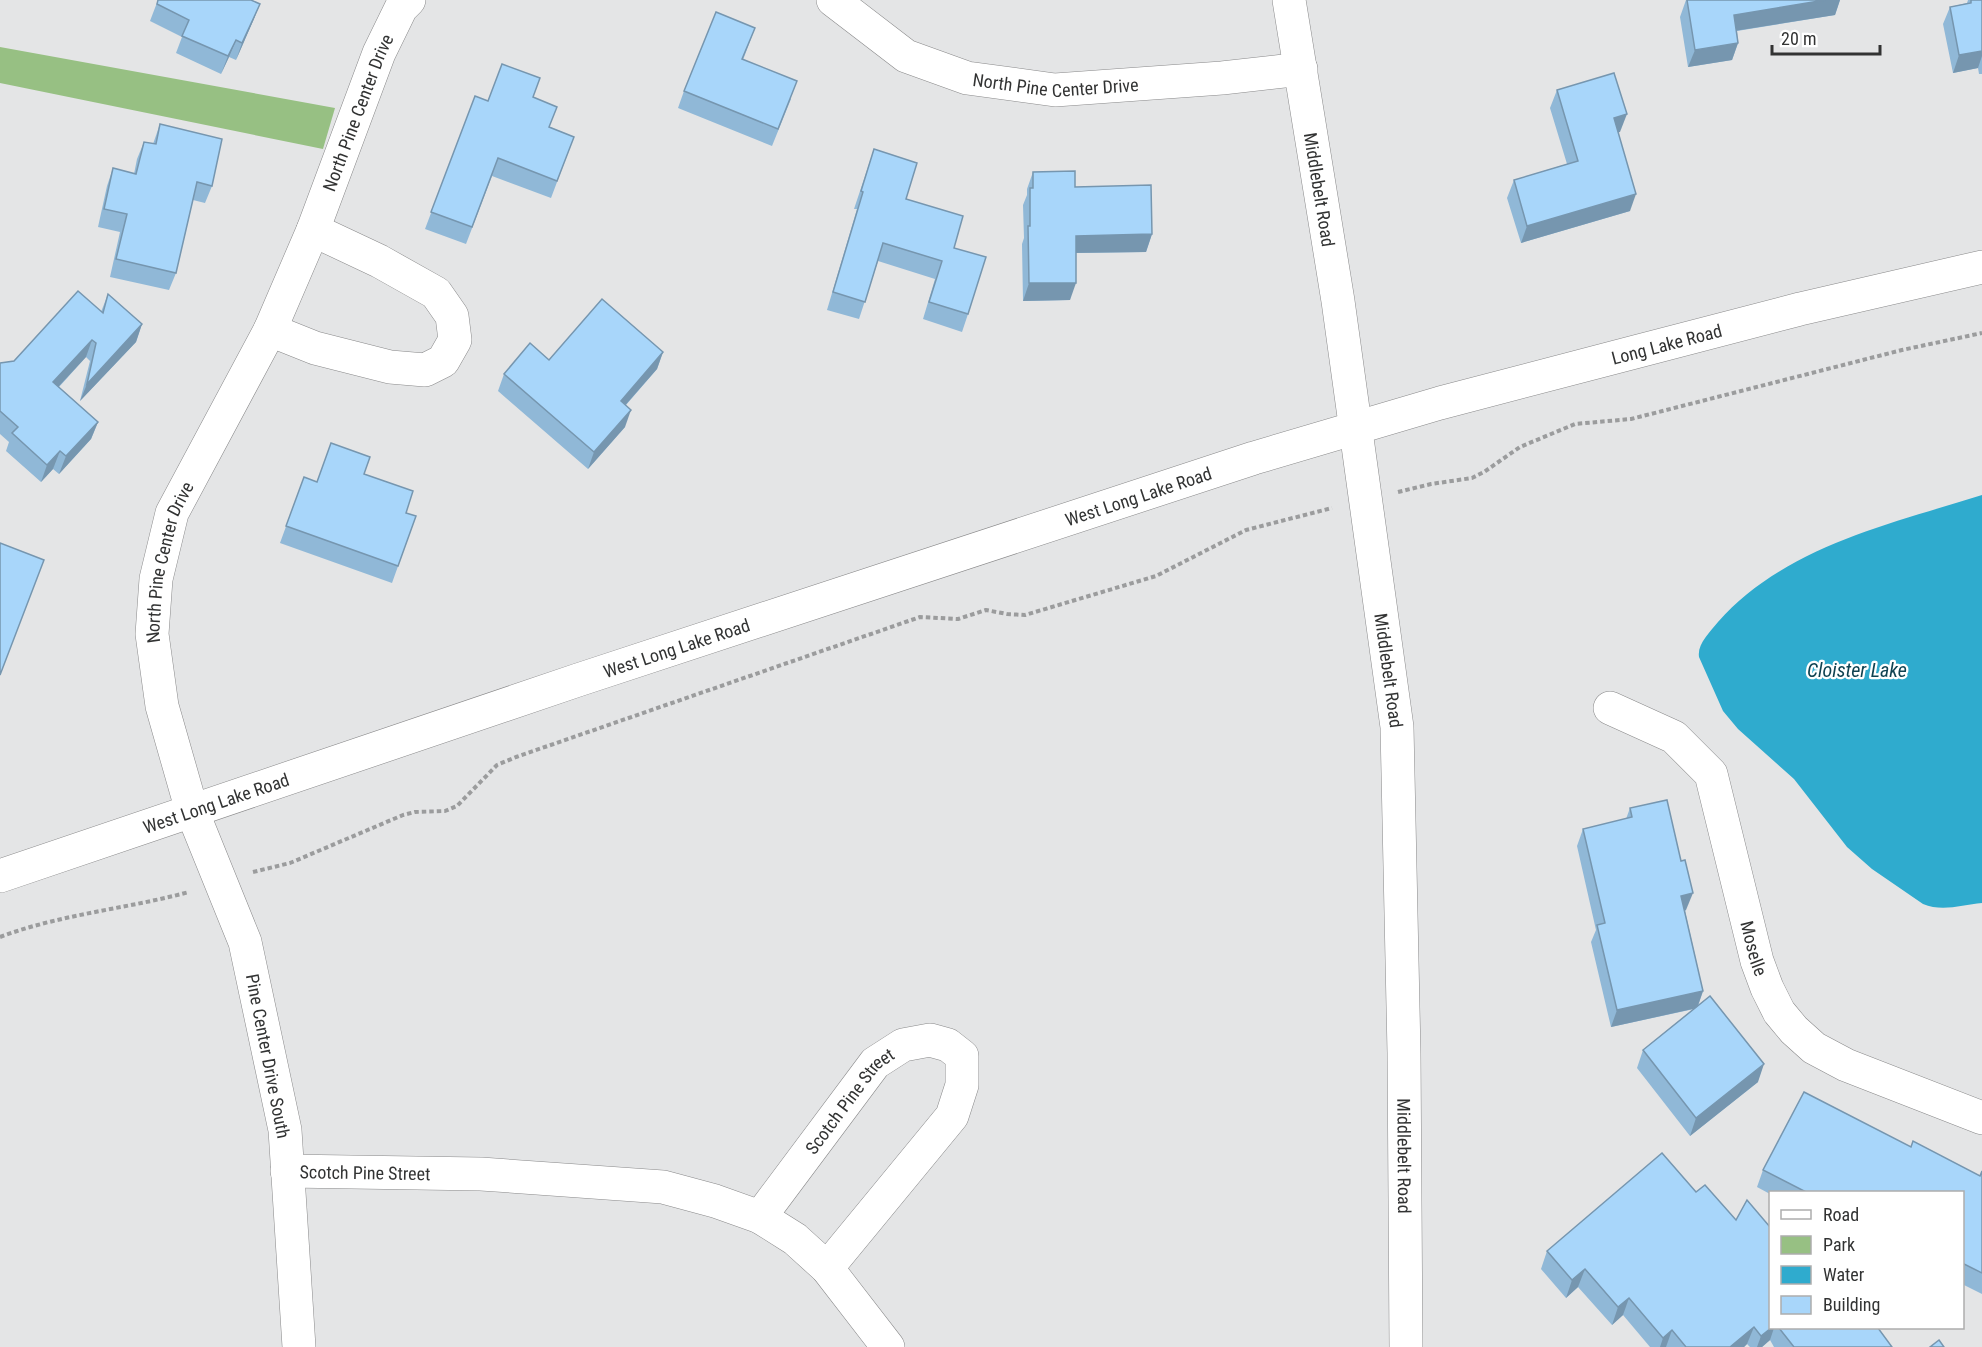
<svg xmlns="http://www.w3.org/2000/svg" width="1982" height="1347" viewBox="0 0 1982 1347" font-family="'Roboto Condensed',sans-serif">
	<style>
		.green { fill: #97c083 }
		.water { fill: #2fabce }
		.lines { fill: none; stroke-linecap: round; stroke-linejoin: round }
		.minor-casing { stroke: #89898a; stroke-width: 34 }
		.tertiary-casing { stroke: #89898a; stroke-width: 34 }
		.secondary-casing { stroke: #89898a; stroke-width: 34 }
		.path { stroke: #9b9c9d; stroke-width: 4; stroke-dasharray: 4.5 3; stroke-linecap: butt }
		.minor { stroke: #fff; stroke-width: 33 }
		.tertiary { stroke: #fff; stroke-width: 33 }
		.secondary { stroke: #fff; stroke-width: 33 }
		.wall { fill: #90b8d7 }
		.shaded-wall { fill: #7696af }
		.building { fill: #a8d6fa; stroke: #7696af; stroke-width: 1.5 }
		.labels { text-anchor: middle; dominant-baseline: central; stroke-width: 4.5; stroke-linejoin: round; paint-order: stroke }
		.street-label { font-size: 18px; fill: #323333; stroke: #fff }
		.water-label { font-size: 20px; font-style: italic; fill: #104352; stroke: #fff }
	</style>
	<rect width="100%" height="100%" fill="#e4e5e6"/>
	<path class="green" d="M 0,47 L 335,108 L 323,149 L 0,83 Z"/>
	<path class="water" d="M 1982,495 L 1982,903 C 1962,905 1942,912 1923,904 L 1872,869 L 1847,847 L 1794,779 L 1738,729 L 1723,711 L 1699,657 C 1697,644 1710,632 1718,622 C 1784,547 1890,524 1982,495 Z"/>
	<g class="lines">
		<g class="minor-casing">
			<g id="minor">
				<path id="s1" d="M 833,0 L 906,56 L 967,78 L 1055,90 L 1222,78 L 1301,69"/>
				<path d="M 270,330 L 315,348 L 390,367 L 425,370 L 443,361 L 455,340 L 452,316 L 436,293 L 379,261 L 313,230"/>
				<path id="s2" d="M 1610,708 L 1674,737 L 1711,774 L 1757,961 L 1767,988 L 1779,1012 L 1794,1030 L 1814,1048 L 1846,1065 L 1982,1118"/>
				<path id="s3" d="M 287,1171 L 481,1174 L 663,1187 L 715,1201 L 760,1217 L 795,1239 L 827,1268 L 888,1347"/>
				<path id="s4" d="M 760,1217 L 875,1063 L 903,1045 L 930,1040 L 948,1045 L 962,1056 L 962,1085 L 952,1116 L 827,1268"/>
				<path id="s5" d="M 299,1347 L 285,1130 L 245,942 L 192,811 L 162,706 L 152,634 L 156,579 L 172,513 L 270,330 L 313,230 L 379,53 L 401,8 L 409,0"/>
			</g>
		</g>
		<g class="tertiary-casing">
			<g id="tertiary">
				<path id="s6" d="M 1289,0 L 1338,301 L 1397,727 L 1404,1053 L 1406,1347"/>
			</g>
		</g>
		<g class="secondary-casing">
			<g id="secondary">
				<path id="s7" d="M 0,876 L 578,680 L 1254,458 L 1440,403 L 1635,352 L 1800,309 L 1982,267"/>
			</g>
		</g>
		<g class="path">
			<path d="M 1398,492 L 1431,484 L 1472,478 L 1484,472 L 1520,447 L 1575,424 L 1631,419 L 1902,350 L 1982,333"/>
			<path d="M 253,872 L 290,863 L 403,815 L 415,812 L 445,811 L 457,806 L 497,765 L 516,757 L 920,617 L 958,619 L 986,610 L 1007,614 L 1025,615 L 1156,576 L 1246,530 L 1332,508"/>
			<path d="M 0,937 C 61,914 126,909 189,892"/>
		</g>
		<use href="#minor" class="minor"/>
		<use href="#tertiary" class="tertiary"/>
		<use href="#secondary" class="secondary"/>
	</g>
	<g class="wall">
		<path d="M 158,0 L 260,4 L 253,21 L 236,60 L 229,57 L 221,74 L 176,53 L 182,37 L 150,21 Z"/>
		<path d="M 1686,0 L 1840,0 L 1835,15 L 1737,31 L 1738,43 L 1732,60 L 1688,67 L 1680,17 Z"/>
		<path d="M 1968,0 L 1982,0 L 1982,74 L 1979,74 L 1978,68 L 1953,73 L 1943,24 L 1950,7 L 1967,3 Z"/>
		<path d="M 755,28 L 743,60 L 791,99 L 772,146 L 678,108 L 684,91 Z"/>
		<path d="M 1557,90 L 1620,132 L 1618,132 L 1630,211 L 1521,243 L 1507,198 L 1514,180 L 1567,164 L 1550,108 Z"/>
		<path d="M 475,96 L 488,101 L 534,98 L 550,127 L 574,137 L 551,198 L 492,176 L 466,244 L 425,229 Z"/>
		<path d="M 160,124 L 212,186 L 205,203 L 193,200 L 176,273 L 169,290 L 110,277 L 120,232 L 98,227 L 107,186 L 113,168 L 134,174 L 137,159 L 144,142 L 153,144 Z"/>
		<path d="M 874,149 L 906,199 L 954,248 L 968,314 L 962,332 L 923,319 L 935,279 L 878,261 L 859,319 L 827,310 L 857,209 L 854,209 Z"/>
		<path d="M 1033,172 L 1075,187 L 1152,234 L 1146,252 L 1076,253 L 1070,300 L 1023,301 L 1022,244 L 1024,238 L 1023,205 L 1027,195 L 1027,189 Z"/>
		<path d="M 108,294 L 142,324 L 136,342 L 80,401 L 90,361 L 86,357 L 59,387 L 98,422 L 91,439 L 59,474 L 53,469 L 41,482 L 6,451 L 9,442 L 0,434 L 0,363 L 14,361 L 101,312 Z"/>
		<path d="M 663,352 L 657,369 L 626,405 L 625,427 L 588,469 L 498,391 L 504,374 L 549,360 Z"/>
		<path d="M 364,474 L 406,513 L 416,516 L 392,583 L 280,543 L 304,477 L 317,482 Z"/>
		<path d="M 1630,808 L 1686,910 L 1685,911 L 1703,991 L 1698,1006 L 1758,1082 L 1690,1136 L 1637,1068 L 1643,1050 L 1694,1009 L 1611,1027 L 1591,942 L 1596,930 L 1577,846 L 1583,829 L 1626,819 Z"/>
		<path d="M 1763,1170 L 1980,1176 L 1982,1171 L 1982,1294 L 1962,1284 L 1962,1192 L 1770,1192 L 1770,1194 L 1757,1187 Z"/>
		<path d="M 1547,1251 L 1770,1328 L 1878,1328 L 1892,1347 L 1774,1347 L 1770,1340 L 1762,1347 L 1750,1347 L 1747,1344 L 1744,1347 L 1650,1347 L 1623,1315 L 1612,1325 L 1578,1287 L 1566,1298 L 1541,1269 Z"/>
	</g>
	<g class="shaded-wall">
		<path d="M 1825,0 L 1840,0 L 1835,15 L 1728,32 L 1734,15 Z"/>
		<path d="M 260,4 L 253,21 L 236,60 L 242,43 Z"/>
		<path d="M 236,40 L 229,57 L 221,74 L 228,56 Z"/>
		<path d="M 1738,43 L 1732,60 L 1688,67 L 1695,50 Z"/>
		<path d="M 1982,51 L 1982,56 L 1978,68 L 1953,73 L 1959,55 Z"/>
		<path d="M 1627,114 L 1620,132 L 1607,135 L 1614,118 Z"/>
		<path d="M 1636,194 L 1630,211 L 1521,243 L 1527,226 Z"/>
		<path d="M 1152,234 L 1146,252 L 1070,253 L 1076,236 Z"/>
		<path d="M 1029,283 L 1076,283 L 1070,300 L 1023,301 Z"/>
		<path d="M 142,324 L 136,342 L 80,401 L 87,384 Z"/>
		<path d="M 92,340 L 86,357 L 47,399 L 53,382 Z"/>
		<path d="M 663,352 L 657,369 L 614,418 L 621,401 Z"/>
		<path d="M 631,410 L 625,427 L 588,469 L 594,452 Z"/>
		<path d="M 98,422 L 91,439 L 59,474 L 66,456 Z"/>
		<path d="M 60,451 L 53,469 L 41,482 L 47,465 Z"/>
		<path d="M 1693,893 L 1686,910 L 1675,913 L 1681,896 Z"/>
		<path d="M 1703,991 L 1697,1008 L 1611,1027 L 1617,1010 Z"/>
		<path d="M 1764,1064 L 1758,1082 L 1690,1136 L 1696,1118 Z"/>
		<path d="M 1585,1269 L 1578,1287 L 1566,1298 L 1572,1280 Z"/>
		<path d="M 1629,1298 L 1623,1315 L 1612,1325 L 1618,1307 Z"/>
		<path d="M 1754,1327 L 1747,1344 L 1744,1347 L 1730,1347 Z"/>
		<path d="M 1771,1328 L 1774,1328 L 1770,1340 L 1762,1347 L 1757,1347 L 1761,1336 Z"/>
		<path d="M 1672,1330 L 1666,1347 L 1660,1347 L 1663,1338 Z"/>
	</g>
	<g class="building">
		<path d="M 158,0 L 251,0 L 260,4 L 242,43 L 236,40 L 228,56 L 182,36 L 189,20 L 157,4 Z"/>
		<path d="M 1687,0 L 1825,0 L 1734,15 L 1738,43 L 1695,50 Z"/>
		<path d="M 1971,0 L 1982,0 L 1982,51 L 1959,55 L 1950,7 L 1971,3 Z"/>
		<path d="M 716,12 L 755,28 L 742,59 L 797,81 L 778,129 L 684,91 Z"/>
		<path d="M 502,64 L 540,78 L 533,97 L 557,107 L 549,127 L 574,137 L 557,181 L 498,158 L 472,227 L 431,212 L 475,96 L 488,101 Z"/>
		<path d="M 1614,73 L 1627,114 L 1614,118 L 1636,194 L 1527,226 L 1514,180 L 1578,161 L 1557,90 Z"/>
		<path d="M 160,124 L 222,139 L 212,186 L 197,182 L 176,273 L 116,259 L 127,214 L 104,209 L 113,168 L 136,174 L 144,142 L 156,144 Z"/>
		<path d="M 874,149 L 917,163 L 906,199 L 963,216 L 954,248 L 986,257 L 968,314 L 929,302 L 942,261 L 883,243 L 865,302 L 833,292 L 863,192 L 861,191 Z"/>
		<path d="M 1075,171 L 1075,187 L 1151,185 L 1152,234 L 1076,236 L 1076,283 L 1029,283 L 1028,226 L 1030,226 L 1030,188 L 1033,188 L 1033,172 Z"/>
		<path d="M 78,291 L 103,313 L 108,294 L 142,324 L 87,384 L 96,343 L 92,340 L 53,382 L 98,422 L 66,456 L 60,451 L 47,465 L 12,433 L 18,427 L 0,411 L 0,363 L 14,361 Z"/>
		<path d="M 602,299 L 663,352 L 621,401 L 631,410 L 594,452 L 504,374 L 530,343 L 549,360 Z"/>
		<path d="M 331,443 L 370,457 L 364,474 L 413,491 L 406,513 L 416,516 L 398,566 L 286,526 L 304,477 L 317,482 Z"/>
		<path d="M 0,543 L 44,560 L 0,675 Z"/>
		<path d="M 1667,800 L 1681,861 L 1685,860 L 1693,893 L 1681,896 L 1703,991 L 1617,1010 L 1597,925 L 1605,923 L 1583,829 L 1632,817 L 1630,808 Z"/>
		<path d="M 1710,996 L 1764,1064 L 1696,1118 L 1643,1050 Z"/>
		<path d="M 1804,1092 L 1911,1147 L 1913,1141 L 1980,1176 L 1982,1171 L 1982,1273 L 1962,1263 L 1962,1192 L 1806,1192 L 1763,1170 Z"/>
		<path d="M 1662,1153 L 1696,1192 L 1705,1185 L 1736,1220 L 1747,1200 L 1770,1227 L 1771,1328 L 1761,1336 L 1754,1327 L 1730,1347 L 1686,1347 L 1672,1330 L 1663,1338 L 1629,1298 L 1618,1307 L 1585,1269 L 1572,1280 L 1547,1251 Z"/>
		<path d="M 1779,1328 L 1878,1328 L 1892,1347 L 1794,1347 Z"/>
		<path d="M 1939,1340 L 1944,1347 L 1930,1347 Z"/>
	</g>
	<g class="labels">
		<g class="street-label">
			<text stroke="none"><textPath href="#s1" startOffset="246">North Pine Center Drive</textPath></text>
			<text stroke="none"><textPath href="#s5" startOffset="1298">North Pine Center Drive</textPath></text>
			<text stroke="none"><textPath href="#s6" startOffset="192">Middlebelt Road</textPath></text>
			<text stroke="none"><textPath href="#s7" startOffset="1750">Long Lake Road</textPath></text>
			<text stroke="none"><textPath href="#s7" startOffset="1200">West Long Lake Road</textPath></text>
			<text stroke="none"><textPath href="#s5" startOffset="807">North Pine Center Drive</textPath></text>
			<text stroke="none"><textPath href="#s7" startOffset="714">West Long Lake Road</textPath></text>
			<text stroke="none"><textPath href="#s6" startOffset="678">Middlebelt Road</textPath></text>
			<text stroke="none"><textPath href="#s7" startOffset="228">West Long Lake Road</textPath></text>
			<text stroke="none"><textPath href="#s2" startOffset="302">Moselle</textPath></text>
			<text transform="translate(268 1056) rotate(79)">Pine Center Drive South</text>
			<text stroke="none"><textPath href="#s4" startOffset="147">Scotch Pine Street</textPath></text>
			<text stroke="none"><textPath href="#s6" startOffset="1164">Middlebelt Road</textPath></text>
			<text stroke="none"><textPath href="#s3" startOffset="78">Scotch Pine Street</textPath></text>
		</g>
		<g class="water-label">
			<text x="1857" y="670">Cloister Lake</text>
		</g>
	</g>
	<rect x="1769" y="1191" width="195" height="138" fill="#ffffff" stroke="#adadad" stroke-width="1.5"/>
	<rect x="1781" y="1210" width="30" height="9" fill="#ffffff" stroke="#adadad" stroke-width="1.5"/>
	<text x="1823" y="1221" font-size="18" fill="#323333">Road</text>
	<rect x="1781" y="1236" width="30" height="18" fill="#97c083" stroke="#adadad" stroke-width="1.5"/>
	<text x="1823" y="1251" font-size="18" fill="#323333">Park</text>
	<rect x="1781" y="1266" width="30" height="18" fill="#2fabce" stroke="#adadad" stroke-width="1.5"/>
	<text x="1823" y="1281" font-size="18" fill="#323333">Water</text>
	<rect x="1781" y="1296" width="30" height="18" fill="#a8d6fa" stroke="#adadad" stroke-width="1.5"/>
	<text x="1823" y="1311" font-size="18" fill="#323333">Building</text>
	<path d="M1772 45v9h108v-9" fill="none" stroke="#323333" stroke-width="3"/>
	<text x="1781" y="45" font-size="18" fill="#323333" stroke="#ffffff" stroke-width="4.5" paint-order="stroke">20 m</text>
</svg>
